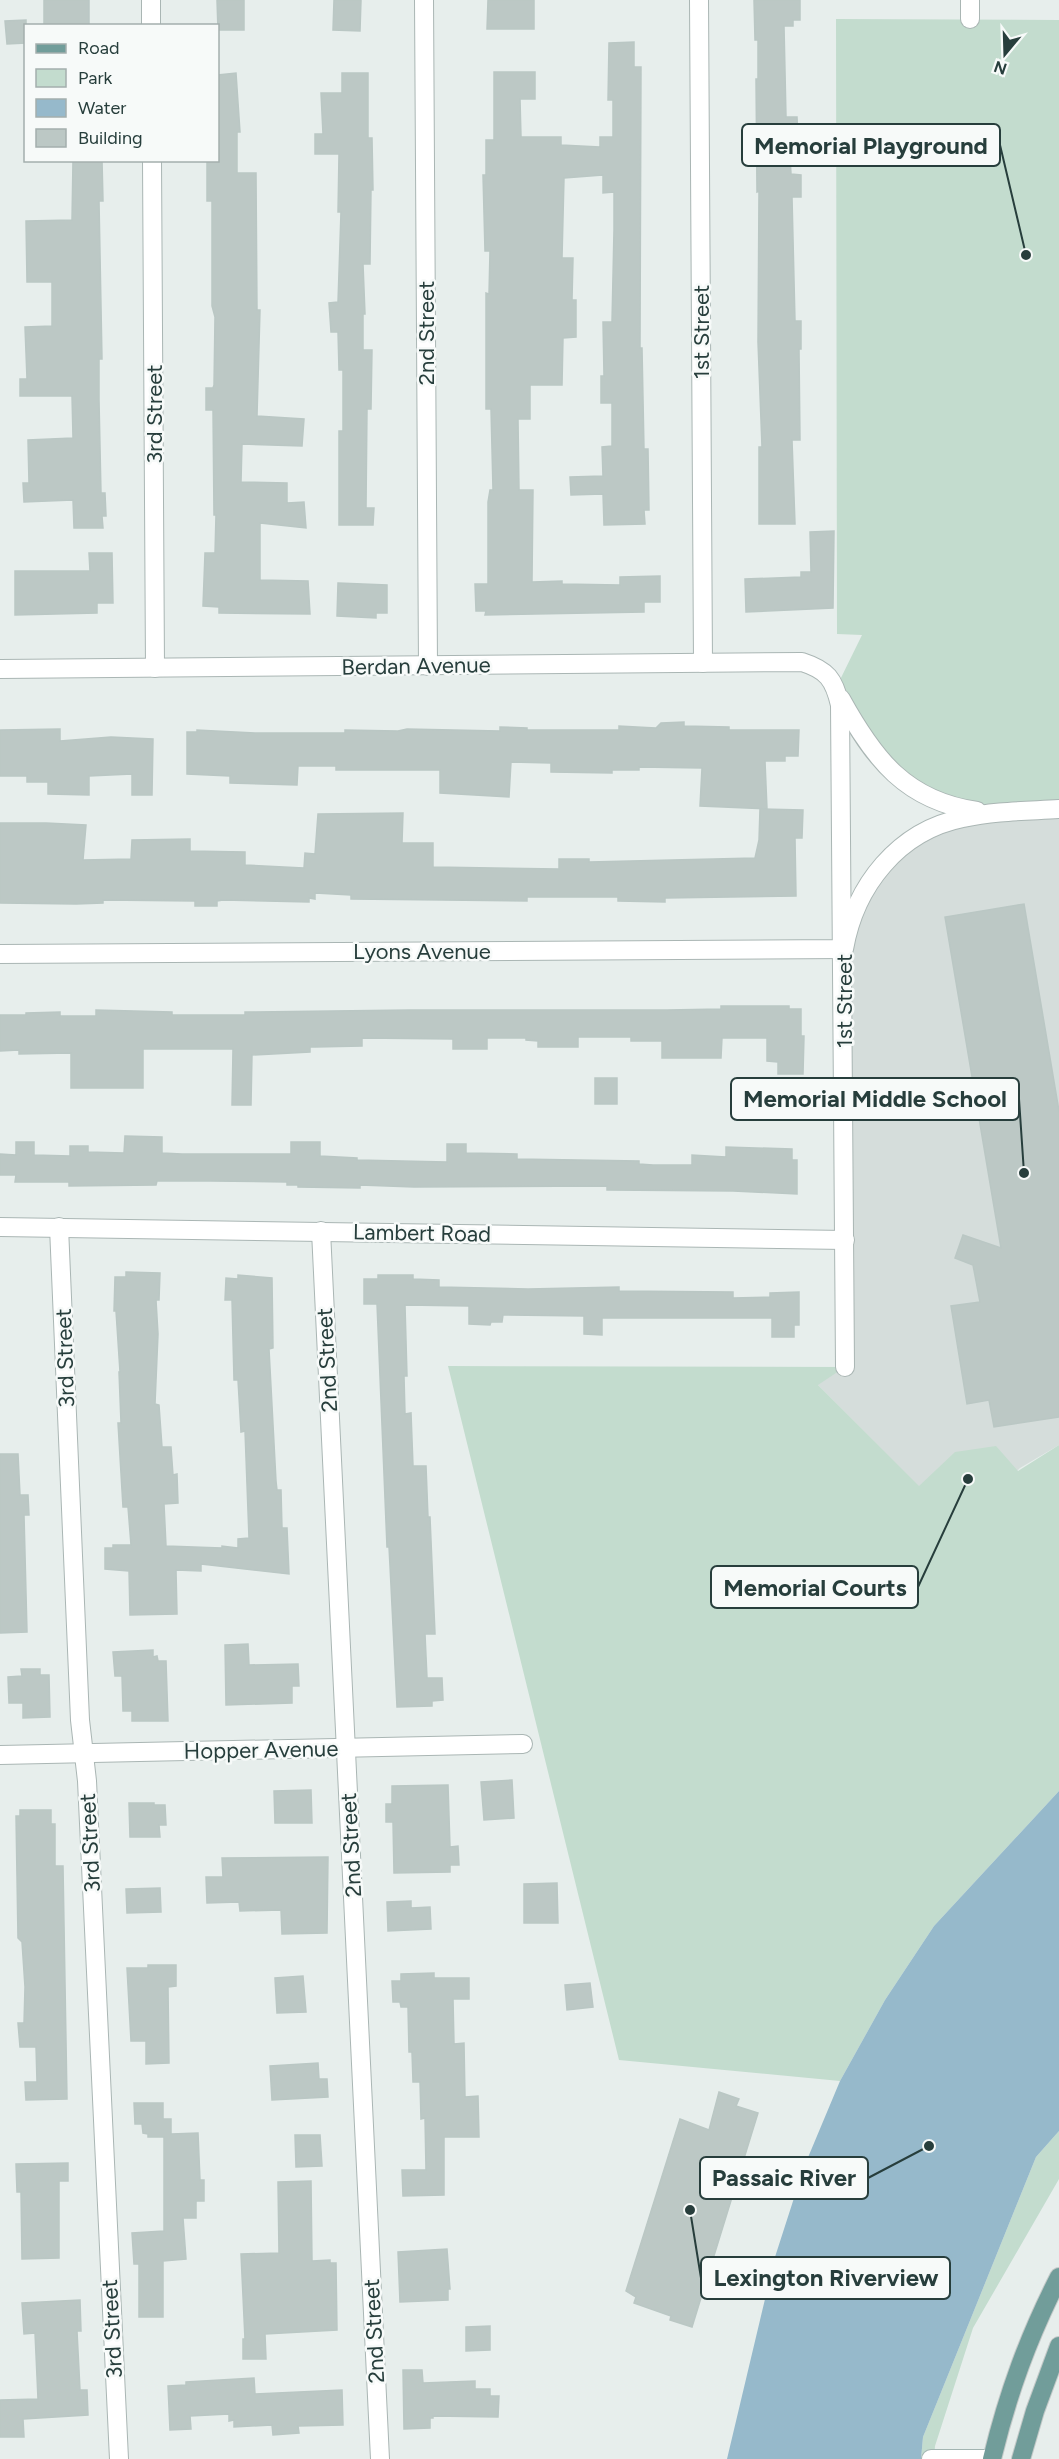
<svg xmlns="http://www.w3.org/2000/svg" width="1059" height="2459" viewBox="0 0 1059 2459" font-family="Figtree,sans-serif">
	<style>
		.built { fill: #d5dddb }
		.green { fill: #c3dcce }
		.water { fill: #96b9cb }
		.building { fill: #bcc8c5; stroke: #bac7c4; stroke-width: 1.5 }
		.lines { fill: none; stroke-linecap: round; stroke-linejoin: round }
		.street-casing { stroke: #aab6b4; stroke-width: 20 }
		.secondary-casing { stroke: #a3b5b2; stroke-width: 20 }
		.primary-casing { stroke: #c3c9c8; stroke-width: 20 }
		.street { stroke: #fff; stroke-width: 18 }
		.secondary { stroke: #fff; stroke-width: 18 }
		.primary { stroke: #719d9a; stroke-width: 18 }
		.labels { text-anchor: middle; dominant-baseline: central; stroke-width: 5; stroke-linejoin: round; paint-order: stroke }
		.street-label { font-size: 22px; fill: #273e3c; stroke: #f7faf9 }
		.leader { fill: none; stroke: #273e3c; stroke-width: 2 }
		.callout-dot { fill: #273e3c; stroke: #f7faf9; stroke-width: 2 }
		.callout { fill: #f7faf9; stroke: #273e3c; stroke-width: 2 }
		.callout-label { font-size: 24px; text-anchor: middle; font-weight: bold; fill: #273e3c }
	</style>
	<rect width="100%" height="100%" fill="#e7eeec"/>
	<path class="built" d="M 1059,809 L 1059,1445 L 1020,1468 L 960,1528 L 817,1384 L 845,1366 L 844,949 L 857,901 L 932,828 Z"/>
	<g class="green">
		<path d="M 836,19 L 1059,20 L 1059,809 L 991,813 L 911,788 L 836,688 L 862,635 L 837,634 Z"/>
		<path d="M 448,1366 L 845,1367 L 818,1385 L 919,1486 L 955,1452 L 996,1446 L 1018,1471 L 1059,1445 L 1059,1791 L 934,1926 L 885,2000 L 840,2081 L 619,2060 Z"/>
		<path d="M 1059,2131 L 1059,2179 L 973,2328 L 935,2446 L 934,2459 L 921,2459 L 923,2437 L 1036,2157 Z"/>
	</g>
	<path class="water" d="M 1059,1791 L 1059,2131 L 1036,2157 L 923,2437 L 921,2459 L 727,2459 L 775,2257 L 804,2167 L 840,2081 L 885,2000 L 934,1926 Z"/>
	<g class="building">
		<rect x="44" y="0" width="45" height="26"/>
		<path d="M 217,0 L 244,0 L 244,30 L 218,30 Z"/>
		<path d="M 334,0 L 361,0 L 360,31 L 333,30 Z"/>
		<path d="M 488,0 L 534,0 L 534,29 L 487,29 Z"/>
		<path d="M 754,0 L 800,0 L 800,20 L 793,20 L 793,26 L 784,26 L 786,117 L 797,117 L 798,140 L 789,140 L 791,174 L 801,175 L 801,197 L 792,197 L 795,321 L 801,321 L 801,349 L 799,349 L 800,440 L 792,440 L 795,524 L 759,524 L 759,447 L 762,447 L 758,342 L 759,191 L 757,192 L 756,79 L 758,79 L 758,40 L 755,40 Z"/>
		<path d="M 26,20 L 26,43 L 7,44 L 5,21 Z"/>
		<path d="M 634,42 L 634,67 L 641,67 L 640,348 L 642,348 L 644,449 L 648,449 L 649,510 L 644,510 L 645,524 L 604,525 L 603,494 L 571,495 L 570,477 L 603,476 L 602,447 L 612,446 L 612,403 L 601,403 L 601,376 L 604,376 L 603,322 L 612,322 L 614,230 L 614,192 L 603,193 L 603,175 L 564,178 L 562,258 L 573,258 L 572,300 L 576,300 L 576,337 L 563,338 L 562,385 L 530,385 L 530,419 L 518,419 L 519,490 L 533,490 L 532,582 L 562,581 L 562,584 L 620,585 L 620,577 L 660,576 L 660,602 L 644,602 L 644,612 L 485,615 L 486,611 L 476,611 L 475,584 L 488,584 L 488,502 L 490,490 L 493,490 L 491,409 L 486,409 L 486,293 L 489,294 L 490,251 L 485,251 L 483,175 L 486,175 L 486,140 L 494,140 L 494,72 L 535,72 L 535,99 L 520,99 L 521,137 L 561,137 L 561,145 L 600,147 L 600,137 L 613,137 L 613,100 L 608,100 L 609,43 Z"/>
		<path d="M 236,73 L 240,132 L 237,132 L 237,173 L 256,173 L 257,310 L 260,310 L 257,416 L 304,419 L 302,446 L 242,444 L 241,482 L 287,483 L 287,503 L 304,502 L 306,528 L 260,523 L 260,580 L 308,581 L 310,614 L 219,613 L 219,607 L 203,606 L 205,553 L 215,553 L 216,515 L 214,515 L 213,410 L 206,410 L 206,388 L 213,388 L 214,385 L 215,317 L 212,306 L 212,201 L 207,201 L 207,160 L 218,160 L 218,75 Z"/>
		<path d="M 342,73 L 368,73 L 368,138 L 372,138 L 373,190 L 371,190 L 370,264 L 363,264 L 365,314 L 363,314 L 363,350 L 372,350 L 371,409 L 367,409 L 366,508 L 374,508 L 373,525 L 339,525 L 339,431 L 343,431 L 343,370 L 339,370 L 338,332 L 331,332 L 329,303 L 338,302 L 341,212 L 338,212 L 339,154 L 315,154 L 315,134 L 323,134 L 321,93 L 342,93 Z"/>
		<path d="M 73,160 L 102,160 L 103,201 L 99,201 L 102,359 L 99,359 L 99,400 L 101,493 L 105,493 L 106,516 L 102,516 L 103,528 L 74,528 L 73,500 L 24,502 L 23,483 L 29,483 L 28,440 L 73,438 L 72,396 L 20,396 L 20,379 L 27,379 L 25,327 L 52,326 L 52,282 L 27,282 L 26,221 L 72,220 Z"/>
		<path d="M 834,531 L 833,608 L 746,612 L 745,579 L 801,577 L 801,572 L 811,572 L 810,532 Z"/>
		<path d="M 89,553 L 112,553 L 113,603 L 97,603 L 97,613 L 15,615 L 15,571 L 90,571 Z"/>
		<path d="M 338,583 L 387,585 L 387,613 L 376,613 L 376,618 L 337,616 Z"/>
		<path d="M 684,722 L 684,726 L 729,727 L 729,730 L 799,730 L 798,756 L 785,756 L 785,761 L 765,761 L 767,809 L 700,806 L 702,768 L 639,767 L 639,770 L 612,770 L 612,773 L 551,772 L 551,763 L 511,762 L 509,797 L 440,793 L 440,770 L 336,770 L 336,766 L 298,766 L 297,785 L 230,783 L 230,776 L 187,774 L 187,732 L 197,732 L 197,730 L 255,733 L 345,733 L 345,730 L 398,731 L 407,729 L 500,731 L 500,727 L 527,728 L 527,730 L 619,730 L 619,726 L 656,728 L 661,723 Z"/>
		<path d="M 60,729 L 60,741 L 111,737 L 153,739 L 152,795 L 132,795 L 132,774 L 89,776 L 89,795 L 48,794 L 48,782 L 27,782 L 27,776 L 0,776 L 0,730 Z"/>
		<path d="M 760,809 L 803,810 L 802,838 L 795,838 L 796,896 L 665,898 L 665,902 L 618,901 L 618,897 L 527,897 L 527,901 L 351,899 L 351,895 L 315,893 L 315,899 L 309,898 L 309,902 L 223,900 L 217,901 L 217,906 L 195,906 L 195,901 L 103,900 L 103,903 L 76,904 L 0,903 L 0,823 L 46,823 L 86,825 L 83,860 L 131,859 L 132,840 L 190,839 L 190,851 L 245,852 L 245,865 L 304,868 L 305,853 L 315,854 L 318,814 L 403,813 L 402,843 L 433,843 L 433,867 L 559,869 L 559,859 L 589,859 L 589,862 L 755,858 L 759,840 Z"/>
		<path d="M 1024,904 L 1059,1111 L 1059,1417 L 994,1427 L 989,1400 L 967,1404 L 951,1306 L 980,1302 L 973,1265 L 955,1258 L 963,1235 L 1001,1248 L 945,917 Z"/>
		<path d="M 721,1006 L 789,1006 L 789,1009 L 801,1009 L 801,1036 L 804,1036 L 803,1074 L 778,1074 L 778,1062 L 767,1061 L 767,1038 L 722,1038 L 721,1058 L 662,1058 L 662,1041 L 631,1041 L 631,1037 L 578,1037 L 578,1047 L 538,1047 L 538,1041 L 526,1040 L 526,1038 L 487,1038 L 487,1049 L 453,1049 L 453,1039 L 362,1038 L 362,1046 L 315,1047 L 310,1047 L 310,1052 L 252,1055 L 251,1105 L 232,1105 L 233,1049 L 143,1049 L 143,1088 L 71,1088 L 71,1053 L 19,1054 L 19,1050 L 0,1051 L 0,1015 L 26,1015 L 26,1013 L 60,1012 L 60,1016 L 96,1016 L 96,1010 L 172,1012 L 172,1015 L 245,1015 L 245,1012 L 410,1010 L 667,1010 L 721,1009 Z"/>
		<rect x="595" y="1078" width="22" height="26"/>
		<path d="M 125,1136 L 162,1137 L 162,1153 L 182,1154 L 291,1154 L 291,1142 L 320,1142 L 320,1156 L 357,1158 L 357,1160 L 447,1162 L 447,1144 L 466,1144 L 466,1153 L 517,1154 L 517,1159 L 639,1161 L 639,1164 L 653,1165 L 692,1165 L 692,1155 L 726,1157 L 726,1147 L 792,1149 L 792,1160 L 797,1160 L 797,1194 L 733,1191 L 607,1190 L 607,1186 L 414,1187 L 360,1185 L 360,1188 L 298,1187 L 298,1185 L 287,1185 L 287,1182 L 211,1181 L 157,1181 L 156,1185 L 69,1186 L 69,1182 L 15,1182 L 16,1175 L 0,1175 L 0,1154 L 16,1155 L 16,1142 L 34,1142 L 34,1155 L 70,1156 L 70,1146 L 88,1146 L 88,1152 L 124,1153 Z"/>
		<path d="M 126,1272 L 160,1273 L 159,1300 L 156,1300 L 158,1334 L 155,1404 L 159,1405 L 162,1447 L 171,1447 L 173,1475 L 177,1474 L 178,1503 L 164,1504 L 166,1546 L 222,1548 L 222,1546 L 238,1548 L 238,1539 L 249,1538 L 245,1431 L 241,1432 L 238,1380 L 234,1380 L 232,1300 L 225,1300 L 226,1278 L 238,1279 L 238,1275 L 272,1278 L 273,1348 L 269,1349 L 276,1481 L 277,1490 L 281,1490 L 282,1528 L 287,1528 L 289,1574 L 201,1564 L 201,1571 L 176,1570 L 177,1614 L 130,1615 L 129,1571 L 105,1569 L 105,1548 L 113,1548 L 113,1545 L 131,1545 L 128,1507 L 123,1507 L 118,1423 L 121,1423 L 119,1372 L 120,1372 L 116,1311 L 114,1311 L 115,1277 L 126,1277 Z"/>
		<path d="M 378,1275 L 413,1275 L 413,1279 L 439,1280 L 439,1287 L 528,1289 L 619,1287 L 619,1291 L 733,1292 L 733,1298 L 770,1297 L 770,1293 L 799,1292 L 799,1325 L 794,1325 L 794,1337 L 772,1337 L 772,1318 L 602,1318 L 602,1335 L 584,1334 L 584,1316 L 503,1315 L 502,1322 L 491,1322 L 490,1325 L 469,1324 L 469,1306 L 405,1305 L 407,1376 L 404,1376 L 405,1414 L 411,1413 L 413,1466 L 426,1466 L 428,1517 L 430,1517 L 435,1634 L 425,1634 L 427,1678 L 442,1678 L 443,1700 L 432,1701 L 432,1706 L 397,1707 L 390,1566 L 389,1547 L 387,1547 L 377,1304 L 364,1304 L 364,1279 L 378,1279 Z"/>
		<path d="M 0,1454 L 18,1454 L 20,1495 L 28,1495 L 29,1515 L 24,1515 L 27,1632 L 0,1633 Z"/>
		<path d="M 248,1644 L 249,1665 L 298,1664 L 299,1686 L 292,1686 L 292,1703 L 226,1705 L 225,1645 Z"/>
		<path d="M 153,1650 L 153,1657 L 157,1656 L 158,1661 L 166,1661 L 168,1721 L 132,1721 L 132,1711 L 123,1711 L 122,1676 L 115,1676 L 113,1652 Z"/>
		<path d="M 21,1669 L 40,1669 L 40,1675 L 49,1675 L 50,1717 L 23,1718 L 23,1703 L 9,1703 L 8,1677 L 22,1676 Z"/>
		<path d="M 512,1780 L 514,1818 L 484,1820 L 481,1782 Z"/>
		<path d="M 448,1785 L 450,1847 L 458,1846 L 459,1865 L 450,1865 L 450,1872 L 394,1873 L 393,1822 L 386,1822 L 386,1804 L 392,1804 L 392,1786 Z"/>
		<path d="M 311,1790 L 312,1823 L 275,1823 L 274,1791 Z"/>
		<path d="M 129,1803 L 154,1803 L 154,1805 L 165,1805 L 166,1825 L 159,1825 L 160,1837 L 130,1837 Z"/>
		<path d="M 20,1810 L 51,1810 L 51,1824 L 55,1824 L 55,1866 L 63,1866 L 67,2099 L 26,2100 L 25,2082 L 37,2082 L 36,2047 L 20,2047 L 18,2023 L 24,2023 L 25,1987 L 22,1942 L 18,1938 L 16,1816 L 20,1816 Z"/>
		<path d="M 328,1857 L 327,1933 L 282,1934 L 281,1910 L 240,1911 L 239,1902 L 207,1903 L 206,1877 L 223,1877 L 222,1858 Z"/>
		<path d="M 557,1883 L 558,1923 L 524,1923 L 524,1884 Z"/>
		<path d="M 160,1888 L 161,1912 L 127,1913 L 126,1889 Z"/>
		<path d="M 411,1901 L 411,1908 L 430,1907 L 431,1929 L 388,1931 L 387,1902 Z"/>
		<path d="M 148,1965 L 176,1965 L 176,1986 L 168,1987 L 169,2063 L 146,2064 L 146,2041 L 131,2041 L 127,1968 L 148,1968 Z"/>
		<path d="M 434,1973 L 434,1978 L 469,1978 L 469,1999 L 453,1999 L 454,2044 L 464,2043 L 465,2097 L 478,2096 L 479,2137 L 444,2137 L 444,2195 L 403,2196 L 402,2170 L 426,2170 L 425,2118 L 421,2119 L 420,2082 L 413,2082 L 412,2052 L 409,2052 L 408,2007 L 401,2007 L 400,2002 L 393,2002 L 392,1981 L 401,1981 L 401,1974 Z"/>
		<path d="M 303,1976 L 306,2012 L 277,2013 L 275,1978 Z"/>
		<path d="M 590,1983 L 593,2007 L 567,2010 L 565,1985 Z"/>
		<path d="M 318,2063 L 319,2079 L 327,2079 L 328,2097 L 272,2100 L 270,2066 Z"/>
		<path d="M 719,2092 L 739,2099 L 736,2106 L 758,2113 L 692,2327 L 670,2320 L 671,2316 L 634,2303 L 636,2297 L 626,2291 L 680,2119 L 709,2130 Z"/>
		<path d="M 134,2103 L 163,2103 L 163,2119 L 171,2119 L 171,2134 L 198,2133 L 200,2180 L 204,2180 L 204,2201 L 196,2201 L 196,2218 L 183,2218 L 186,2259 L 163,2261 L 163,2317 L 139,2317 L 139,2264 L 134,2264 L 132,2233 L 164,2231 L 164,2137 L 148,2137 L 148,2134 L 143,2133 L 142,2124 L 135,2124 Z"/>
		<path d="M 295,2135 L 320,2135 L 322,2166 L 296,2167 Z"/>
		<path d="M 68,2163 L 68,2181 L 59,2181 L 59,2258 L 22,2259 L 21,2192 L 17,2192 L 16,2164 Z"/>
		<path d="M 311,2181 L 312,2261 L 330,2260 L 330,2263 L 336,2263 L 337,2330 L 265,2334 L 266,2359 L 243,2359 L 243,2339 L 245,2339 L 241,2254 L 279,2253 L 278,2182 Z"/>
		<path d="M 447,2249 L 450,2289 L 448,2289 L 448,2300 L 400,2302 L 398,2252 Z"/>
		<path d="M 80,2300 L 81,2331 L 77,2331 L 80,2390 L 87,2390 L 88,2415 L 23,2419 L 24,2437 L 0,2437 L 0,2400 L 38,2399 L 35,2333 L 24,2334 L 22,2303 Z"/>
		<path d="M 490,2326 L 490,2350 L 466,2351 L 466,2327 Z"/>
		<path d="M 403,2370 L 422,2370 L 423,2383 L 475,2381 L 475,2389 L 490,2389 L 490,2396 L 499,2396 L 498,2417 L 433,2416 L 433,2418 L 430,2418 L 430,2428 L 404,2429 Z"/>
		<path d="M 254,2378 L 255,2394 L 342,2390 L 343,2425 L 298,2426 L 299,2433 L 273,2435 L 272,2425 L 234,2427 L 234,2420 L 229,2421 L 229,2414 L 190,2416 L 191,2429 L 170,2430 L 168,2386 L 186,2385 L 186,2382 Z"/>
	</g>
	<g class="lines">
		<g class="street-casing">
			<g id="street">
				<path d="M 151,0 L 151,26"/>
				<path d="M 424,0 L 428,666"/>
				<path d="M 699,0 L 703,663"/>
				<path d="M 970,0 L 970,19"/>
				<path d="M 152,160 L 155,668"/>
				<path d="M 0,669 L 802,662 C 827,670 834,679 840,705 L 845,1367"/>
				<path d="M 841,699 C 874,759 906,801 977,811"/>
				<path d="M 0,954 L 844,949 C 855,886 898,831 963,818 C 994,811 1027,811 1059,809"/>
				<path d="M 0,1227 L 845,1240"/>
				<path d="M 59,1227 L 80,1720 L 87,1781 L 119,2459"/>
				<path d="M 321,1231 L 380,2459"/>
				<path d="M 0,1755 L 523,1744"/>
			</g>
		</g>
		<g class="secondary-casing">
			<path id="secondary" d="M 931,2459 L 992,2459"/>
		</g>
		<g class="primary-casing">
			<g id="primary">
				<path d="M 992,2459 C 1008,2393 1028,2338 1059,2277"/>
				<path d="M 1021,2459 L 1035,2411 L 1059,2346"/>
			</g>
		</g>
		<use href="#street" class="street"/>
		<use href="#secondary" class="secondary"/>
		<use href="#primary" class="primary"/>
	</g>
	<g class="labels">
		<g class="street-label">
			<text transform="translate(701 332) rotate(-90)">1st Street</text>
			<text transform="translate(426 333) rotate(-90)">2nd Street</text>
			<text transform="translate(154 414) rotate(-90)">3rd Street</text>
			<text transform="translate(416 666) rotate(-1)">Berdan Avenue</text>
			<text x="422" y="951">Lyons Avenue</text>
			<text transform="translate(844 1001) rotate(-90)">1st Street</text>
			<text transform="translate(422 1233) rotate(1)">Lambert Road</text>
			<text transform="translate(65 1358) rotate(-92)">3rd Street</text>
			<text transform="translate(327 1360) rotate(-93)">2nd Street</text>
			<text transform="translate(261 1750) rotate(-1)">Hopper Avenue</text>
			<text transform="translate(90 1843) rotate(-93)">3rd Street</text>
			<text transform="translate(351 1845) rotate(-93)">2nd Street</text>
			<text transform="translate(112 2329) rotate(-93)">3rd Street</text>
			<text transform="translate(374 2331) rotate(-93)">2nd Street</text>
		</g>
	</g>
	<path class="leader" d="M1026 255L1000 145M1024 1173L1019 1099M968 1479L918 1587M929 2146L868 2178M690 2210L701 2278"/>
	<g class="callout-dot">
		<circle cx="1026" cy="255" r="6"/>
		<circle cx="1024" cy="1173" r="6"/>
		<circle cx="968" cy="1479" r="6"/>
		<circle cx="929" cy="2146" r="6"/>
		<circle cx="690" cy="2210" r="6"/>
	</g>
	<g class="callout">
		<rect x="742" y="124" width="258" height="42" rx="6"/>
		<rect x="731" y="1078" width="288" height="42" rx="6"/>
		<rect x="711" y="1566" width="207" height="42" rx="6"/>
		<rect x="700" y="2157" width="168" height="42" rx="6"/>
		<rect x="701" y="2257" width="249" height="42" rx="6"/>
	</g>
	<g class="callout-label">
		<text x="871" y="154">Memorial Playground</text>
		<text x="875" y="1107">Memorial Middle School</text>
		<text x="815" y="1596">Memorial Courts</text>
		<text x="784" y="2186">Passaic River</text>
		<text x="826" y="2286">Lexington Riverview</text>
	</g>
	<rect x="24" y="24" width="195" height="138" fill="#f7faf9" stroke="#a4afad" stroke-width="1.5"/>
	<rect x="36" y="44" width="30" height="9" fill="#719d9a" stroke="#a4afad" stroke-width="1.5"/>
	<text x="78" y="54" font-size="18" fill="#273e3c">Road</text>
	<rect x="36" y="69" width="30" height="18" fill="#c3dcce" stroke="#a4afad" stroke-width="1.5"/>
	<text x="78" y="84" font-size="18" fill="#273e3c">Park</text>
	<rect x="36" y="99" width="30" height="18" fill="#96b9cb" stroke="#a4afad" stroke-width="1.5"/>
	<text x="78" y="114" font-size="18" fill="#273e3c">Water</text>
	<rect x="36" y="129" width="30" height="18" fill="#bcc8c5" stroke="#a4afad" stroke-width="1.5"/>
	<text x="78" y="144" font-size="18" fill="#273e3c">Building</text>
	<g transform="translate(1005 54) rotate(199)" stroke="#f7faf9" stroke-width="4.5" paint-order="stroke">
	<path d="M0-4.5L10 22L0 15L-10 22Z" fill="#273e3c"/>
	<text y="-9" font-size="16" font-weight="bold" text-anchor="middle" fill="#273e3c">N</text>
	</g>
</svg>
